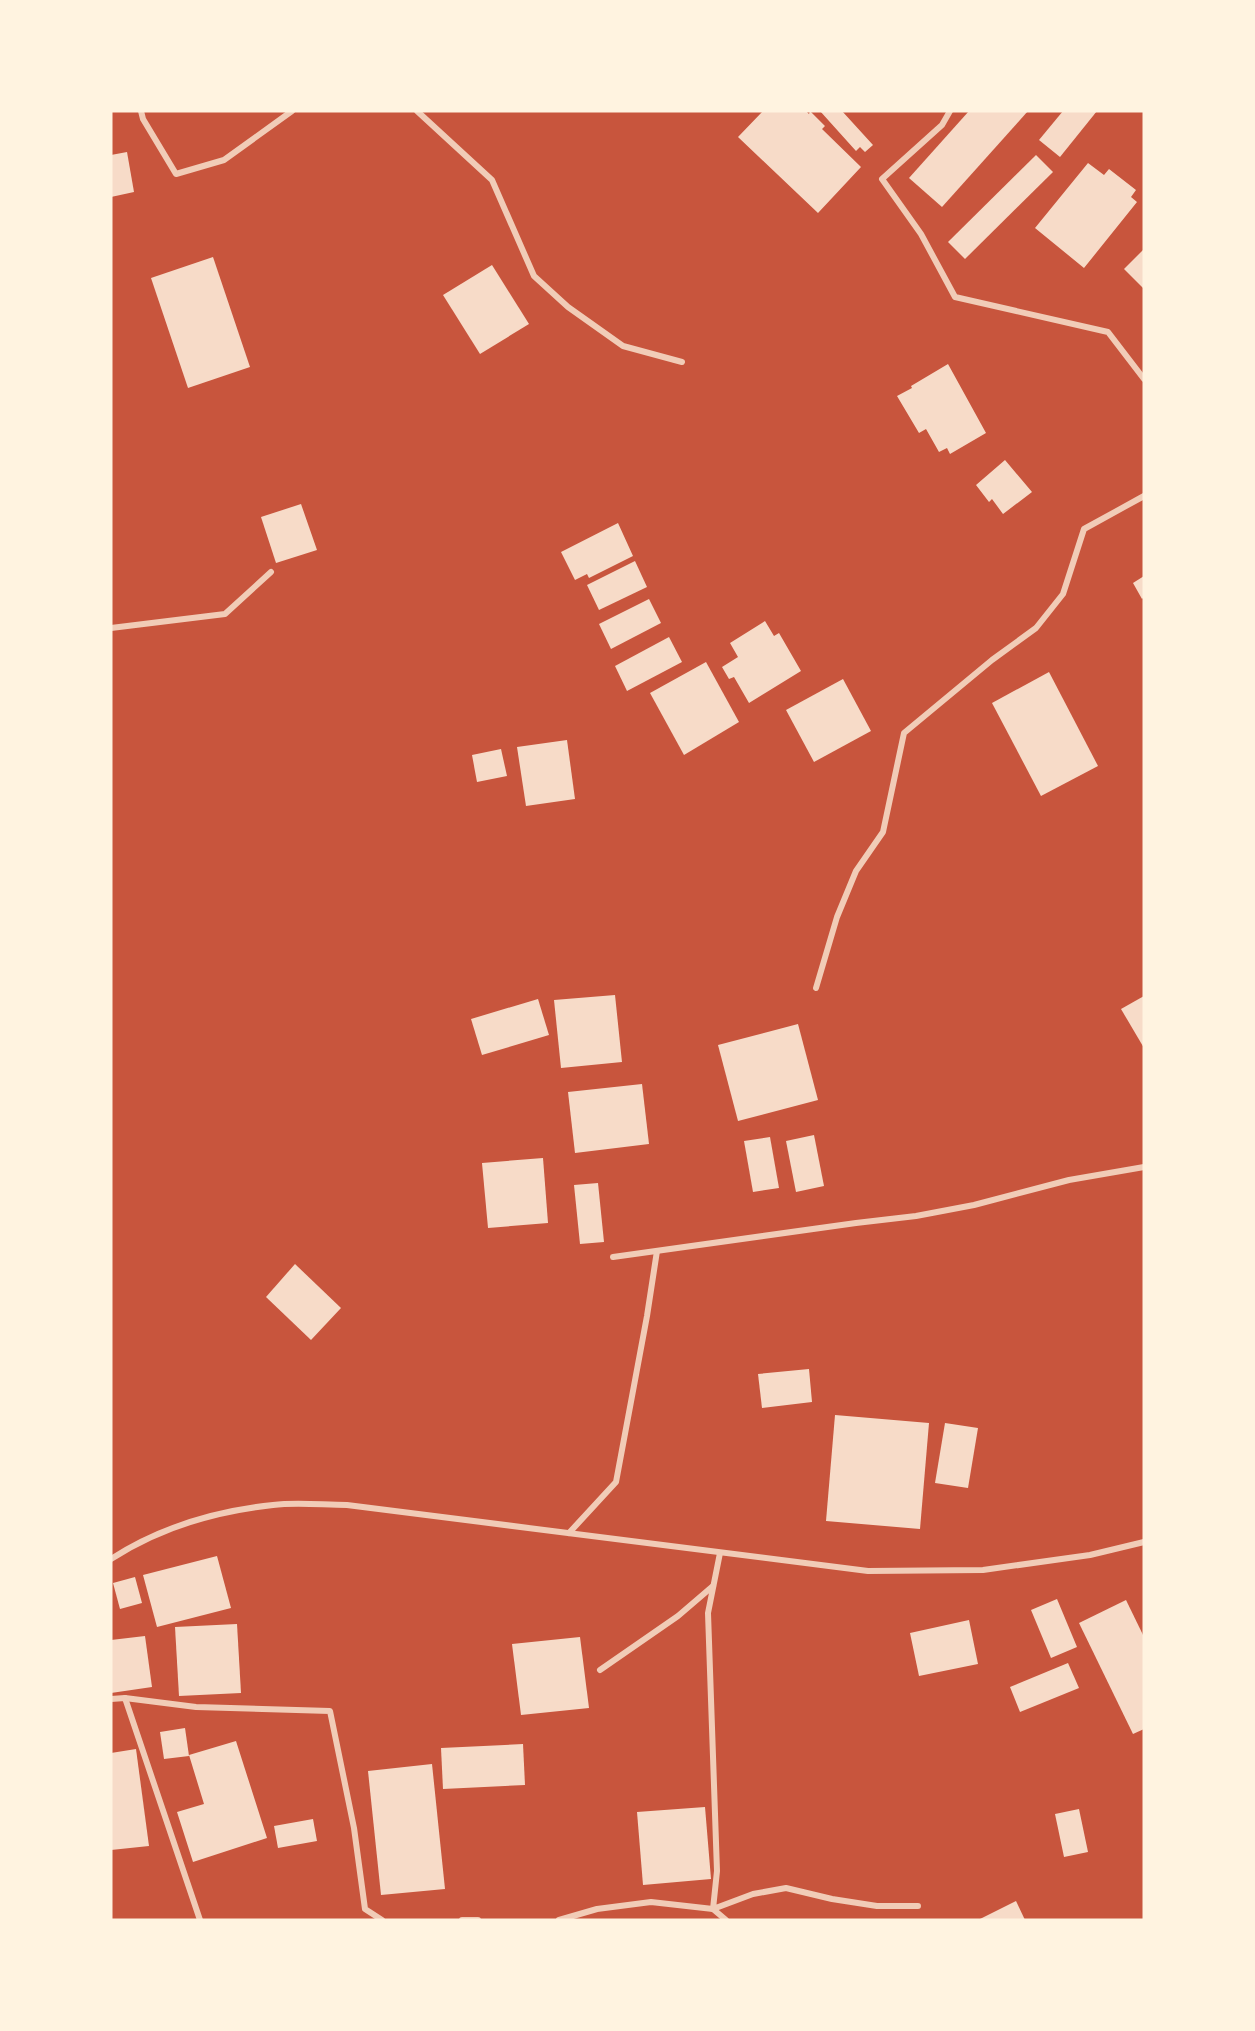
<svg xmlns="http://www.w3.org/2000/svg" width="1255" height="2031" viewBox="0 0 1255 2031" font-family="'DM Sans',sans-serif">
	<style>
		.building { fill: #f7dbc8 }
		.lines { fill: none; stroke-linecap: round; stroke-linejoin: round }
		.minor { stroke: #f1ccb7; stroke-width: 6 }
	</style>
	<rect width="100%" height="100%" fill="#c8553d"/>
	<g class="building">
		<path d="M 763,111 L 806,111 L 809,114 L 810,111 L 825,126 L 822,129 L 861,167 L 818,213 L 738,137 Z"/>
		<path d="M 820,111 L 842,111 L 873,145 L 865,152 L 860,147 L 856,151 Z"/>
		<path d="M 969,111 L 1028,111 L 942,207 L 909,178 Z"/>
		<path d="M 1063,111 L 1097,111 L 1060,157 L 1039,140 Z"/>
		<path d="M 127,152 L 134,192 L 111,197 L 111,155 Z"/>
		<path d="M 1036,155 L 1053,172 L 965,259 L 948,242 Z"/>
		<path d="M 1088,163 L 1104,175 L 1109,169 L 1136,190 L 1131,197 L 1137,202 L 1084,268 L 1035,228 Z"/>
		<path d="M 1144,249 L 1144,289 L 1124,269 Z"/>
		<path d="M 213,257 L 250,367 L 188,388 L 151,278 Z"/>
		<path d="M 492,265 L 529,324 L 480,354 L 443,295 Z"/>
		<path d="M 948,364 L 986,433 L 950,454 L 947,448 L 939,452 L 926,429 L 919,433 L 897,396 L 912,388 L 911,386 Z"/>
		<path d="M 1005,460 L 1032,492 L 1003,514 L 992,499 L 989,502 L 976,485 Z"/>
		<path d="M 301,504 L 317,550 L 276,563 L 261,517 Z"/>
		<path d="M 618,523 L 633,556 L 589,578 L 587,574 L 575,580 L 561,552 Z"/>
		<path d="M 635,561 L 647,587 L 599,610 L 587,585 Z"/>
		<path d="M 1144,576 L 1144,597 L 1142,599 L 1133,583 Z"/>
		<path d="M 649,599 L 661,623 L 611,649 L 599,624 Z"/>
		<path d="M 765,621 L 774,636 L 779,633 L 801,671 L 749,703 L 734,677 L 729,679 L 722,667 L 738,657 L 730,643 Z"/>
		<path d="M 669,637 L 682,662 L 627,691 L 615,666 Z"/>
		<path d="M 706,662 L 739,722 L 684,755 L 650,693 Z"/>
		<path d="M 1049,672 L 1098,766 L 1041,796 L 992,703 Z"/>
		<path d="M 843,679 L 871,731 L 814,762 L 786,710 Z"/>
		<path d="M 567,740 L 575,799 L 526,806 L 517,747 Z"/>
		<path d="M 501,749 L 507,776 L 477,782 L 472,755 Z"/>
		<path d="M 615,995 L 622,1062 L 561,1068 L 554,1000 Z"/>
		<path d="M 1144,996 L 1144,1048 L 1121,1009 Z"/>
		<path d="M 538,999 L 549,1035 L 482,1055 L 471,1019 Z"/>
		<path d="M 798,1024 L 818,1100 L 738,1121 L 718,1045 Z"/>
		<path d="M 642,1084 L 649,1144 L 575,1153 L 568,1092 Z"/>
		<path d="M 814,1135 L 824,1186 L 796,1192 L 786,1141 Z"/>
		<path d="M 770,1137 L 779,1188 L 753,1192 L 744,1141 Z"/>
		<path d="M 543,1158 L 548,1223 L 488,1228 L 482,1163 Z"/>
		<path d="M 598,1183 L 604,1242 L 580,1244 L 574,1185 Z"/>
		<path d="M 295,1264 L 341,1308 L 311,1340 L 266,1297 Z"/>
		<path d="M 809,1369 L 812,1402 L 762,1408 L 758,1374 Z"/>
		<path d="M 835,1415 L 929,1423 L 920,1529 L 826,1521 Z"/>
		<path d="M 945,1423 L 978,1428 L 968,1488 L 935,1483 Z"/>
		<path d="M 217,1556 L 231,1608 L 157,1627 L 143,1575 Z"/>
		<path d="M 135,1577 L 142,1603 L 120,1609 L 113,1583 Z"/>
		<path d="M 1057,1599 L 1077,1647 L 1051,1658 L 1031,1610 Z"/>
		<path d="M 1126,1600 L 1144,1637 L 1144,1729 L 1133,1734 L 1079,1623 Z"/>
		<path d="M 969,1620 L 978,1664 L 919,1676 L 910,1633 Z"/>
		<path d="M 237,1624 L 241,1693 L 179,1696 L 175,1627 Z"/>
		<path d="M 145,1636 L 152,1687 L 111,1693 L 111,1640 Z"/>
		<path d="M 580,1637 L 589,1708 L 521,1715 L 512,1644 Z"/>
		<path d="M 1068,1663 L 1079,1688 L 1020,1712 L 1010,1687 Z"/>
		<path d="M 185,1728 L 189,1756 L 164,1759 L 160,1732 Z"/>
		<path d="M 236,1741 L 267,1838 L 193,1862 L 177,1812 L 204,1804 L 189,1755 Z"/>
		<path d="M 523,1744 L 525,1785 L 443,1789 L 441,1748 Z"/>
		<path d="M 136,1749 L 149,1846 L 111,1850 L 111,1753 Z"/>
		<path d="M 432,1764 L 445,1889 L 381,1895 L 368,1771 Z"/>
		<path d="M 705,1807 L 711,1879 L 643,1885 L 637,1812 Z"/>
		<path d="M 1079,1809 L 1088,1852 L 1064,1857 L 1055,1814 Z"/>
		<path d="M 313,1819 L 317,1841 L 278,1848 L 274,1826 Z"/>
		<path d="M 1016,1901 L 1025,1920 L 978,1920 Z"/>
	</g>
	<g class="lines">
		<g class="minor">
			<path d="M 141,111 L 143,119 L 176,174 L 224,160 L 292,111"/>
			<path d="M 417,111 L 492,180 L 534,276 L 568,307 L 623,346 L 682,362"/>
			<path d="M 950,111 L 942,125 L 882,179 L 921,234 L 955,297 L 1108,332 L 1144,379"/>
			<path d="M 111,628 L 225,614 L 271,572"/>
			<path d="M 816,988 L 837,917 L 856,871 L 883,832 L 904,733 L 992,660 L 1036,628 L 1063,594 L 1084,529 L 1144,496"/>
			<path d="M 613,1257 L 856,1223 L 916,1216 L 974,1205 L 1069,1180 L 1144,1167"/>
			<path d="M 569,1533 L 616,1482 L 647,1316 L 657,1251"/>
			<path d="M 720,1553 L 708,1613 L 717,1871 L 713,1909 L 753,1894 L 786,1888 L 832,1899 L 877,1906 L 918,1906"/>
			<path d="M 111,1559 C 159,1528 216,1511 273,1505 C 297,1502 323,1505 347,1505 L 868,1571 L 983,1570 L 1090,1555 L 1144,1542"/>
			<path d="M 600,1670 L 678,1616 L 713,1586"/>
			<path d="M 125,1698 L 200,1920"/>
			<path d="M 111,1699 L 125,1698 L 196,1707 L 330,1711 L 354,1828 L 365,1909 L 382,1920"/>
			<path d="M 462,1920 L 478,1920"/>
			<path d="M 559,1920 L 597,1909 L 651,1902 L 713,1909 L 726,1920"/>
		</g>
	</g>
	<rect width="1255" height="2031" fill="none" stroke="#fff3e0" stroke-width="225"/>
</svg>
